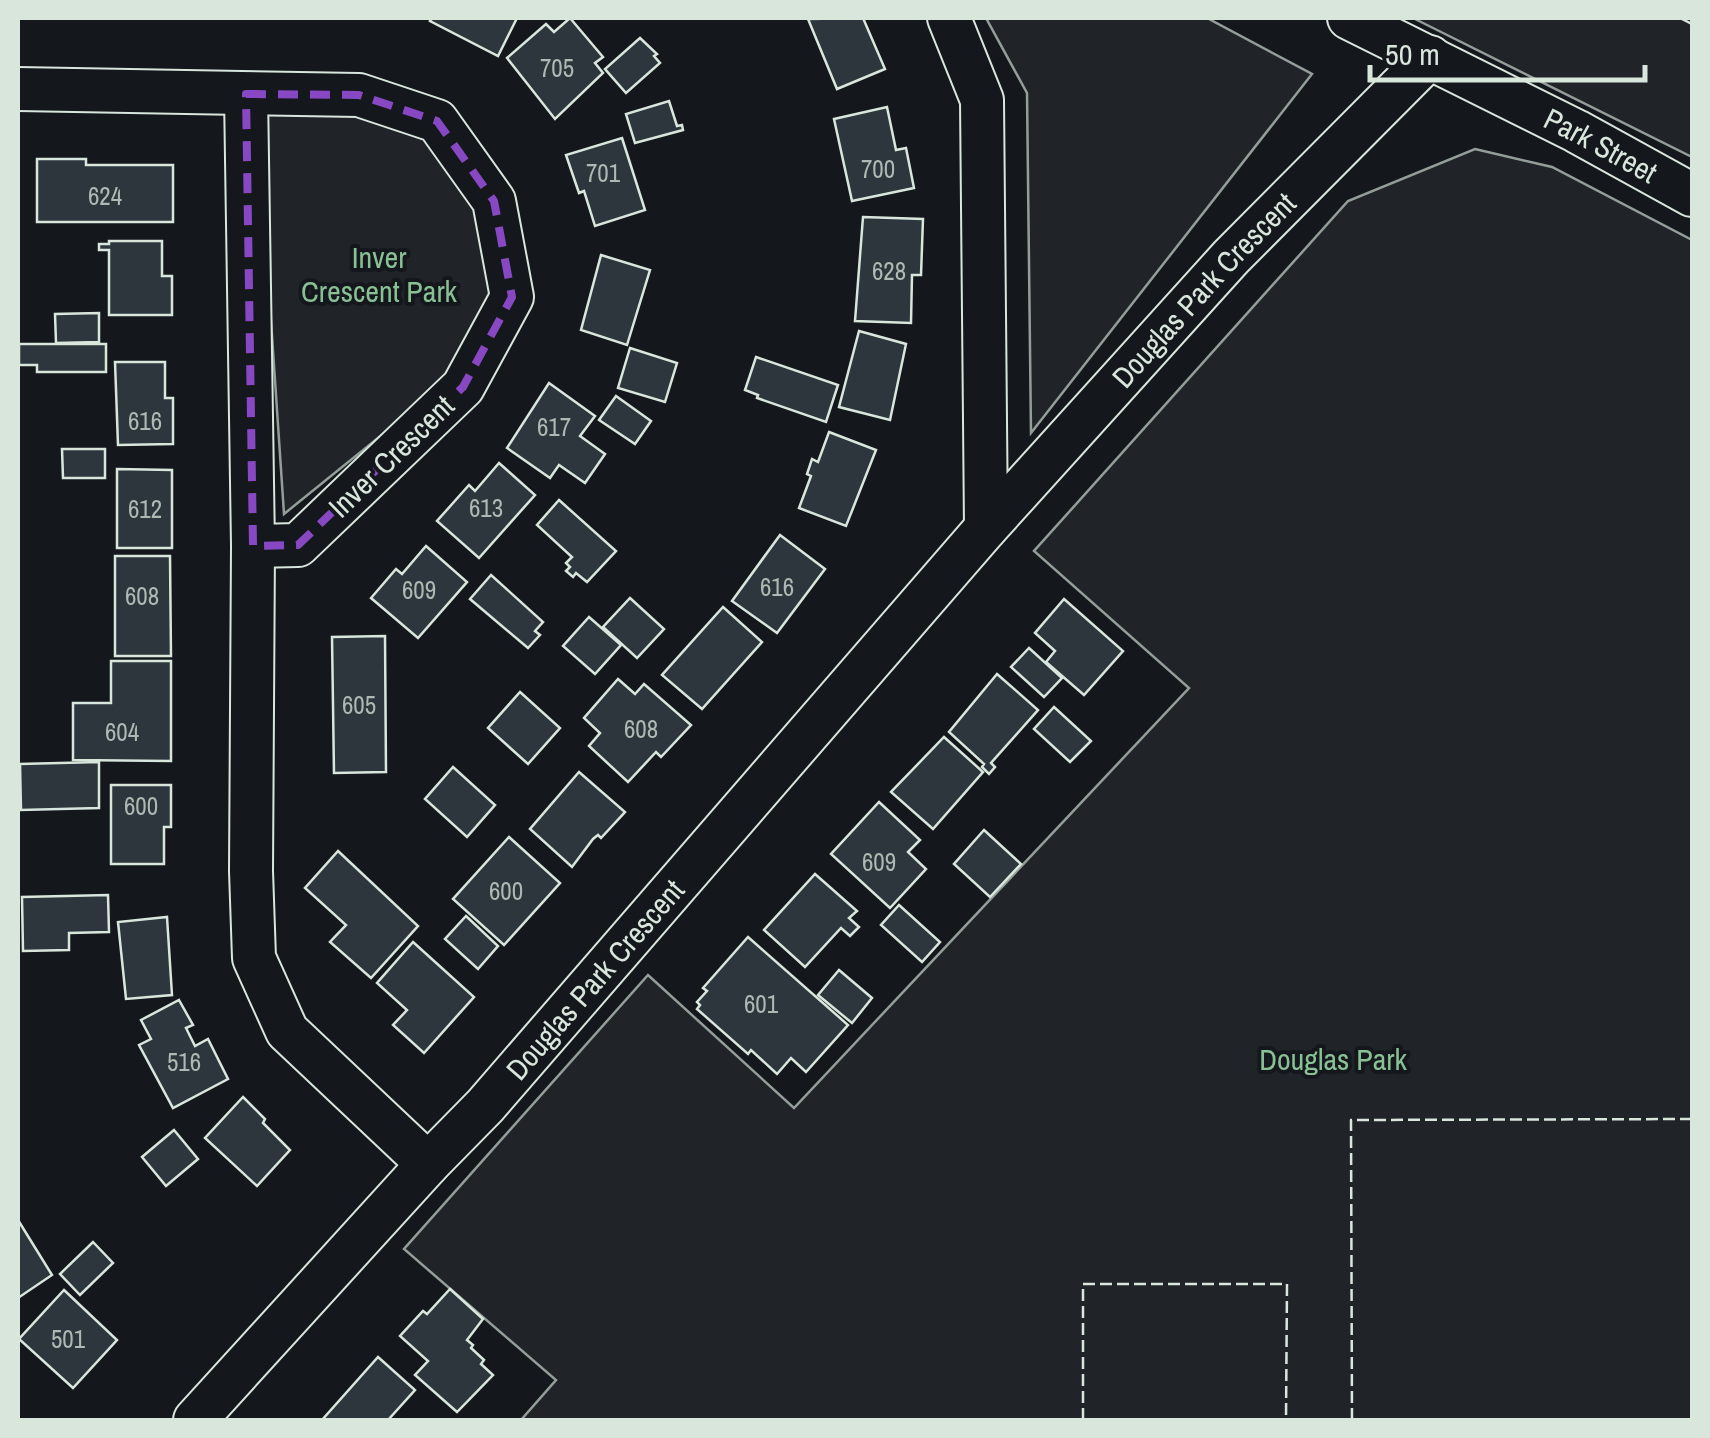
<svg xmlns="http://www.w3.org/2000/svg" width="1710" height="1438" viewBox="0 0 1710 1438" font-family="'Archivo Narrow',sans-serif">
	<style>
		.green { fill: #202428; stroke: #939e99; stroke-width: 2.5 }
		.building { fill: #2c363c; stroke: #d8e6dc; stroke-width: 2.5 }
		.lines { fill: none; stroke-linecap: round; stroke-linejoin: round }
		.minor-casing { stroke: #d8e6dc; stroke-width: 46 }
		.minor { stroke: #14181c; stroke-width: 42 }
		.fence { stroke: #d8e6dc; stroke-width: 2.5; stroke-dasharray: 12 5; stroke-linecap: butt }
		.marked { fill: none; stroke: #8948c3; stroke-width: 8; stroke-dasharray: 20 12; stroke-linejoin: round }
		.labels { text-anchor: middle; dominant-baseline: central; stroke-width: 8; stroke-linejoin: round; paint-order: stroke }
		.number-label { font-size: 25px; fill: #adbab4 }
		.street-label { font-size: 30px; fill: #d8e6dc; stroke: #14181c }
		.park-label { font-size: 30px; fill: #8ac095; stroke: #14181c }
	</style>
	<rect width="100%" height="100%" fill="#14181c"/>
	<g class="green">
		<path d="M 986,18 L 1207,18 L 1312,74 L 1031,433 L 1027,93 Z"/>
		<path d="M 1413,18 L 1692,18 L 1692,157 Z"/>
		<path d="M 257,113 L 351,113 L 422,136 L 479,209 L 498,294 L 451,379 L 284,514 Z"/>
		<path d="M 1475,149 L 1552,167 L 1692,240 L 1692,1420 L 521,1420 L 556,1380 L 404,1249 L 648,975 L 794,1108 L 1189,688 L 1034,551 L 1348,201 Z"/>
	</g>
	<g class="building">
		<path d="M 432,18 L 517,18 L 498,56 L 430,21 Z"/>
		<path d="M 570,18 L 603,57 L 595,63 L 603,73 L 555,119 L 507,58 L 546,24 L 554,32 Z"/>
		<path d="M 863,18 L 885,69 L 837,89 L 808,19 Z"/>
		<path d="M 640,38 L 657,54 L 654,56 L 660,63 L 626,93 L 605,69 Z"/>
		<path d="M 669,101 L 677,126 L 682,125 L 683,130 L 635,143 L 626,114 Z"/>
		<path d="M 887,107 L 896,150 L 906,148 L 914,188 L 852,201 L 834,119 Z"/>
		<path d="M 622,138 L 645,210 L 595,226 L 584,191 L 579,193 L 566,155 Z"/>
		<path d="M 37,159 L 86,159 L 86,165 L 173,165 L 173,222 L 37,222 Z"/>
		<path d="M 863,217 L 923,219 L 921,275 L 912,275 L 911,323 L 855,321 Z"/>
		<path d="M 109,241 L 162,241 L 162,276 L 172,276 L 172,315 L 109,315 L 109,250 L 99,250 L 99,244 L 109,244 Z"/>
		<path d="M 601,255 L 650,270 L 627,345 L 581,330 Z"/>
		<path d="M 99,313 L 99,342 L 56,343 L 55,314 Z"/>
		<path d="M 859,331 L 906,344 L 890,420 L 839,407 Z"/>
		<path d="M 19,344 L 106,344 L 106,372 L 37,372 L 37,365 L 19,365 Z"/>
		<path d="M 630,348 L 677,363 L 665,402 L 618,388 Z"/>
		<path d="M 756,357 L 838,385 L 826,422 L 757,398 L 758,395 L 745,390 Z"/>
		<path d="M 115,362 L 165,362 L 165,398 L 173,398 L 173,444 L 118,445 Z"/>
		<path d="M 549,383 L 595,416 L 580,436 L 605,454 L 585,483 L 559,465 L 550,478 L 507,448 Z"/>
		<path d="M 616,396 L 651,421 L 635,444 L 599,420 Z"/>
		<path d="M 829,432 L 876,450 L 846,526 L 799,508 L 811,476 L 807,474 L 812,459 L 818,462 Z"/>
		<path d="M 62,449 L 105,449 L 105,478 L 63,478 Z"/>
		<path d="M 499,463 L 535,495 L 479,558 L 437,521 L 469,485 L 475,491 Z"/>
		<path d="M 117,469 L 172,470 L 172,548 L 117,548 Z"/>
		<path d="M 559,500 L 616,551 L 587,582 L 576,573 L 573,577 L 566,571 L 570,567 L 566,563 L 572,557 L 537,525 Z"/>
		<path d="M 780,535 L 825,569 L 777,633 L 732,601 Z"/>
		<path d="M 426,546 L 467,582 L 418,638 L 371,598 L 396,569 L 402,574 Z"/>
		<path d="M 115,556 L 170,556 L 171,656 L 115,656 Z"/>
		<path d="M 491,575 L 543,622 L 535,631 L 540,635 L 528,648 L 470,599 Z"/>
		<path d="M 630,598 L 664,629 L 637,658 L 603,627 Z"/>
		<path d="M 1064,599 L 1123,651 L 1084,695 L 1046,662 L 1055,651 L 1035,633 Z"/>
		<path d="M 723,607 L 762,642 L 702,709 L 662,675 Z"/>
		<path d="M 589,617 L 621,645 L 595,674 L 563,646 Z"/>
		<path d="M 385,636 L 386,772 L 334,773 L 332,637 Z"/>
		<path d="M 1029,648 L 1062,678 L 1044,697 L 1011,667 Z"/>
		<path d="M 111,661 L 171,661 L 171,761 L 73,760 L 73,703 L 111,703 Z"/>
		<path d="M 997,674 L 1038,710 L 991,763 L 995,767 L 989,774 L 982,767 L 984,764 L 949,732 Z"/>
		<path d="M 618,679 L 635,694 L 644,684 L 691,725 L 661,757 L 656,752 L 628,782 L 589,746 L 600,733 L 584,718 Z"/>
		<path d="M 520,692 L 560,728 L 528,764 L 488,728 Z"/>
		<path d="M 1054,707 L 1091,741 L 1070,762 L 1034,729 Z"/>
		<path d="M 944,737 L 983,772 L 933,829 L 891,792 Z"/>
		<path d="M 99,762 L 99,808 L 21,810 L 20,764 Z"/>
		<path d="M 453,767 L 495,805 L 467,837 L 425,799 Z"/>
		<path d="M 579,772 L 625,812 L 601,838 L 598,835 L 593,839 L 572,867 L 530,829 Z"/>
		<path d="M 111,785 L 171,785 L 171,827 L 164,827 L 164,864 L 111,864 Z"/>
		<path d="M 879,802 L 920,840 L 908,852 L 926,869 L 890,908 L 831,854 Z"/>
		<path d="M 984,830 L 1021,864 L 990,897 L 954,864 Z"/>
		<path d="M 509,837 L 560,883 L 504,945 L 453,899 Z"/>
		<path d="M 338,851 L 418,926 L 371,978 L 330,942 L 346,925 L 305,888 Z"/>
		<path d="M 815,874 L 857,911 L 849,918 L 859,927 L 850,936 L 841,928 L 805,967 L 764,930 Z"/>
		<path d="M 108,895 L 109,932 L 69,933 L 69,950 L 23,951 L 22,897 Z"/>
		<path d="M 899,905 L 940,942 L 922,962 L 881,925 Z"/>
		<path d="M 466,916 L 498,946 L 478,969 L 445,939 Z"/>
		<path d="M 167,917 L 172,995 L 126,999 L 118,922 Z"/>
		<path d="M 748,937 L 848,1025 L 806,1072 L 791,1058 L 777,1074 L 751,1050 L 748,1054 L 697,1009 L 700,1005 L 697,1002 L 707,991 L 703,988 Z"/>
		<path d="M 413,942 L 474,997 L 424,1053 L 393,1025 L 407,1010 L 377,983 Z"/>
		<path d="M 839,970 L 872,998 L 852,1023 L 818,995 Z"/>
		<path d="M 179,1000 L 193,1025 L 186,1028 L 195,1046 L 208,1039 L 228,1079 L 173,1108 L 139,1045 L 151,1039 L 141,1020 Z"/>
		<path d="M 243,1097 L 265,1119 L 263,1123 L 290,1150 L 257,1186 L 205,1138 Z"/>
		<path d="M 174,1130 L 198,1159 L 166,1186 L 142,1157 Z"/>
		<path d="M 18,1220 L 52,1275 L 18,1298 Z"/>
		<path d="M 93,1242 L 113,1263 L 80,1295 L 60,1274 Z"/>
		<path d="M 450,1289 L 483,1319 L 467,1340 L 473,1345 L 471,1348 L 484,1360 L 481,1364 L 493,1375 L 457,1412 L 415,1375 L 428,1361 L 400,1336 L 423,1311 L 427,1314 Z"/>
		<path d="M 64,1290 L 117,1340 L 73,1388 L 19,1339 Z"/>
		<path d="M 378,1357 L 415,1390 L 388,1420 L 322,1420 Z"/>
	</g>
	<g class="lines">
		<g class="minor-casing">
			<g id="minor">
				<path d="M 949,18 L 982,100 L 986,528"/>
				<path id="s1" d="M 1349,18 L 1576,131 L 1692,195"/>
				<path d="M 18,89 L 359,95 L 437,121 L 494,201 L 512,297 L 463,387 L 298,545 L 253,546"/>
				<path d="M 246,94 L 253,546 L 251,871 L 254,958 L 287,1031 L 428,1164"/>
				<path id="s2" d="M 195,1420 L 428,1164 L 485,1106 L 986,528 L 1231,257 L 1430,57"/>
			</g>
		</g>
		<use href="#minor" class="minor"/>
		<g class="fence">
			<path d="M 1680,18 L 1692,24"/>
			<path d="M 1083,1420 L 1083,1284 L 1287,1284 L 1286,1420"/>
			<path d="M 1352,1420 L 1351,1120 L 1692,1119"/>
		</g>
	</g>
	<path class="marked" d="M 246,94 L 359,95 L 437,121 L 494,201 L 512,297 L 463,387 L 298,545 L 253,546 Z"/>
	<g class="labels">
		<g class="number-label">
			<text x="557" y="68">705</text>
			<text x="878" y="169">700</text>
			<text x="603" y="173">701</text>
			<text x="105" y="196">624</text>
			<text x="889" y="271">628</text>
			<text x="145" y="421">616</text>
			<text x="554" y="427">617</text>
			<text x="486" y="508">613</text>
			<text x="145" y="509">612</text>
			<text x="777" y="587">616</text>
			<text x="419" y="590">609</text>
			<text x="142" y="596">608</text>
			<text x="359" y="705">605</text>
			<text x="641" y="729">608</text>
			<text x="122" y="732">604</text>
			<text x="141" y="806">600</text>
			<text x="879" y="862">609</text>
			<text x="506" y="891">600</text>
			<text x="761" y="1004">601</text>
			<text x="184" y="1062">516</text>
			<text x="68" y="1339">501</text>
		</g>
		<g class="street-label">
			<text stroke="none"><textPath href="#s1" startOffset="282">Park Street</textPath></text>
			<text stroke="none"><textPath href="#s2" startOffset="1515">Douglas Park Crescent</textPath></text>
			<text transform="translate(391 456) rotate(-44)">Inver Crescent</text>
			<text stroke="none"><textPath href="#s2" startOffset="595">Douglas Park Crescent</textPath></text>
		</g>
		<g class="park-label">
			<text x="379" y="257">Inver<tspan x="379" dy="34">Crescent Park</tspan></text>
			<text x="1333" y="1059">Douglas Park</text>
		</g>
	</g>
	<rect width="1710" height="1438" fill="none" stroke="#d8e6dc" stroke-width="40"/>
	<path d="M1370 65v15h275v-15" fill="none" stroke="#d8e6dc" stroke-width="5"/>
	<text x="1385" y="65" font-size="30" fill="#d8e6dc" stroke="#14181c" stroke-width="8" paint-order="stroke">50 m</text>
</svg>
